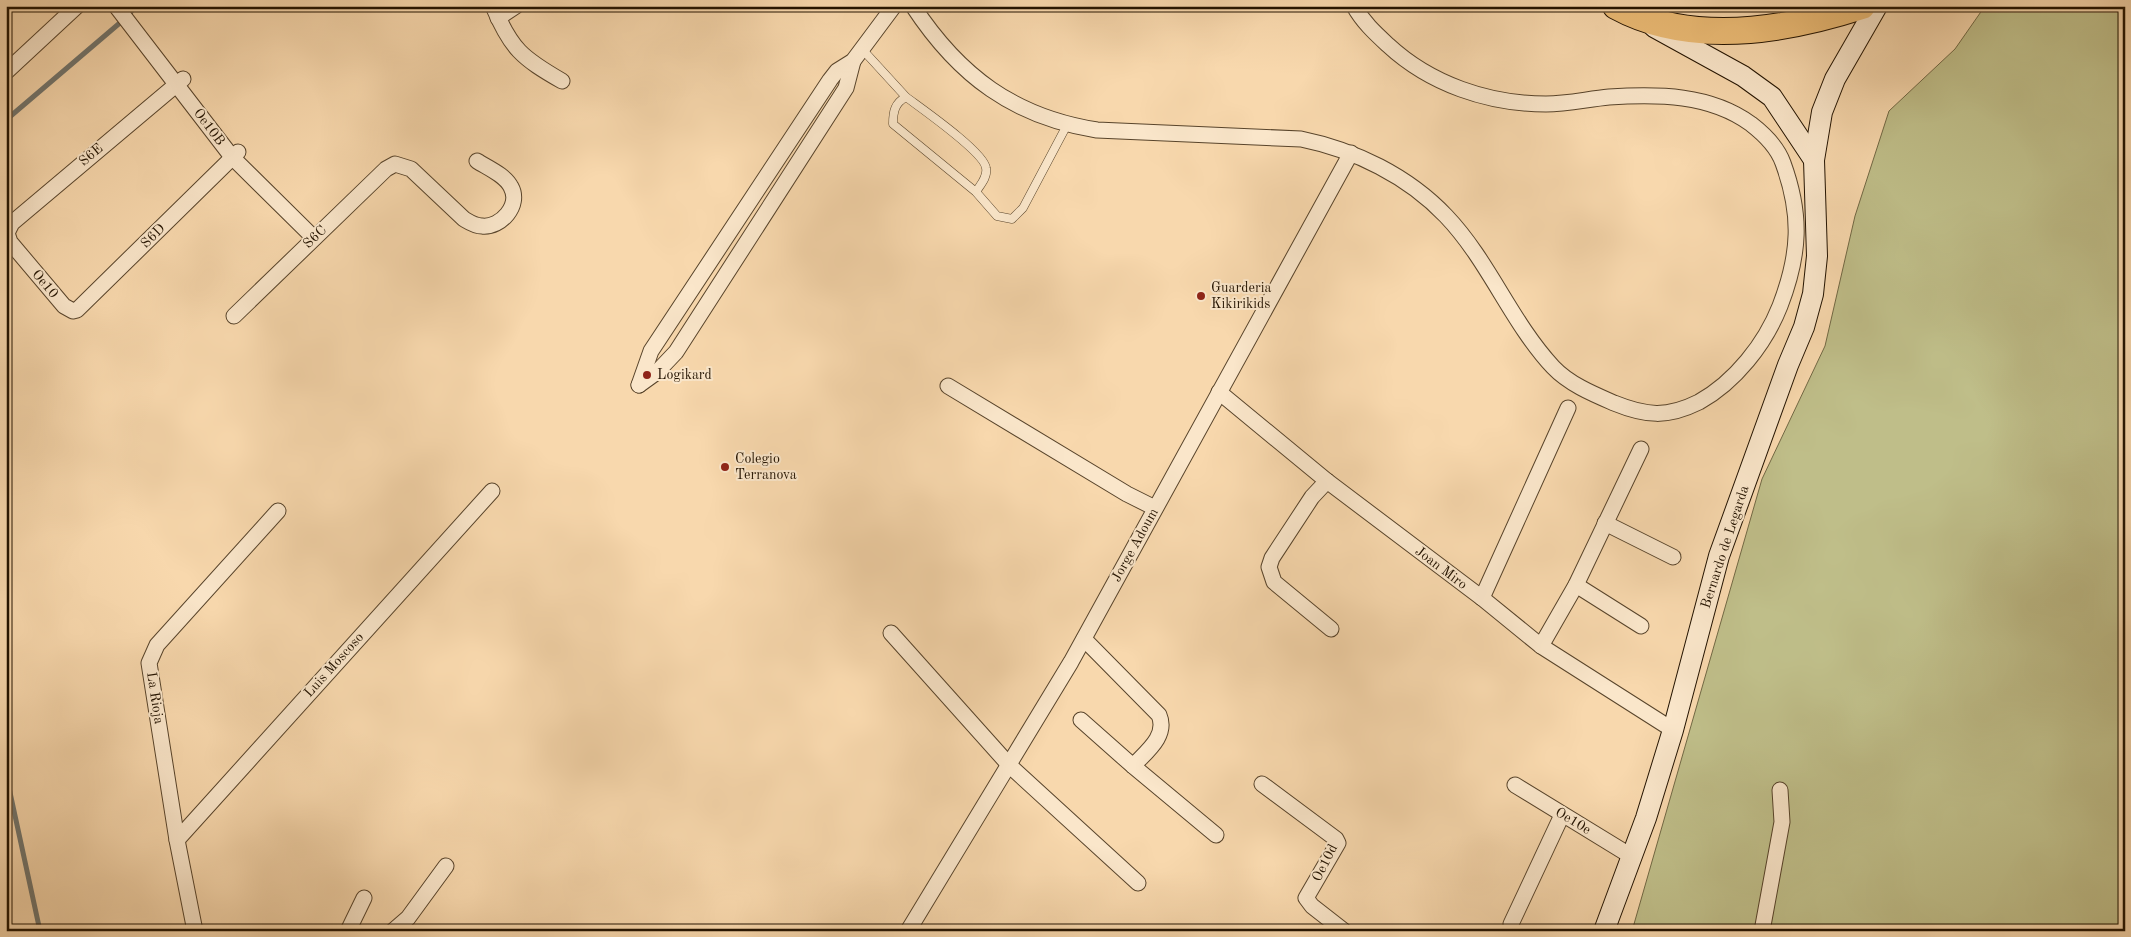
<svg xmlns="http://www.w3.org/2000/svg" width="2131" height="937" viewBox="0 0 2131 937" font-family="'Old Standard TT',serif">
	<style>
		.green { fill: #bfbe89; stroke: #716844 }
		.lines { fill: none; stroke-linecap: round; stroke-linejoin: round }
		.stream { stroke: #71756e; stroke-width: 5 }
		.lane-casing { stroke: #58442b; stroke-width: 9 }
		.street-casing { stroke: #58442b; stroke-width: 17 }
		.secondary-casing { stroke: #231300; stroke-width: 22 }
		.highway-casing { stroke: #231300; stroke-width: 28 }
		.lane { stroke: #fae6ca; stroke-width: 8 }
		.street { stroke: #fae6ca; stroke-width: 15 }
		.secondary { stroke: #fae6ca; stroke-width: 20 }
		.highway { stroke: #ecbc76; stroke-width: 26 }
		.poi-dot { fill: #8f2418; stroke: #fae6ca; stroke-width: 2 }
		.labels { text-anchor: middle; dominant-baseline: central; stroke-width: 4; stroke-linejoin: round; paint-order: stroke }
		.street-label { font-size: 14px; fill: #231300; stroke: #fae6ca }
		.poi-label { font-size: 14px; fill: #231300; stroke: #fae6ca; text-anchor: start }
	</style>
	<rect width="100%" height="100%" fill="#f8d8ad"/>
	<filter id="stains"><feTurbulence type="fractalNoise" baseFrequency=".004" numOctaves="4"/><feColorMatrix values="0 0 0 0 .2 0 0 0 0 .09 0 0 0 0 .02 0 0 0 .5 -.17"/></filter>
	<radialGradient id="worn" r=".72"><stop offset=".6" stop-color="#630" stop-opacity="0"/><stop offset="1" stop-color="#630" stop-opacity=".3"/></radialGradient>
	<path class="green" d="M 1985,6 L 2125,6 L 2125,931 L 1632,931 L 1762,479 L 1825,346 L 1855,216 L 1889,111 L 1955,49 Z"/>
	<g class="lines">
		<g class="stream">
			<path d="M 6,120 L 128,16 L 135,6"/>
			<path d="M 6,774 L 40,931"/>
		</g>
		<g class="lane-casing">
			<g id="lane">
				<path d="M 862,49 L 906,97"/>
				<path d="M 976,192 C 980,185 988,177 986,168 C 984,152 922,109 906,97 C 895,103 893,111 893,124 L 976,192 L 997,216 L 1012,219 L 1023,208 L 1067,125"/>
			</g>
		</g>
		<g class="street-casing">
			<g id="street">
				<path d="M 116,6 L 232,157 L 314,238"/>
				<path d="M 493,6 C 511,49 522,58 562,81"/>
				<path d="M 913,6 C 959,76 1014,117 1097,130 L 1301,139 C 1355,150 1408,176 1446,216 C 1489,261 1511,322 1553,367 C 1569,384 1593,394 1614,403 C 1646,416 1667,418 1699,402 C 1735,382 1765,344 1780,306 C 1800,254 1802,215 1783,163 C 1777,146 1764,134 1751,124 C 1710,94 1658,94 1609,97 C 1588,99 1567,104 1546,104 C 1488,104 1430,84 1388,45 C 1375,33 1363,22 1354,6"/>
				<path d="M 498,18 L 516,6"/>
				<path d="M 6,72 L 77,6"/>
				<path d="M 183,79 L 12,223 L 7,233 L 10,242 L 64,306 L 73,311 L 77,310 L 238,152"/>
				<path d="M 234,316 L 386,169 L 395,164 L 411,169 L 464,219 C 469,222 475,226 482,226 C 501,228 521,205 511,187 C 505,175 488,168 477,161"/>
				<path d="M 639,385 L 651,351 L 830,80 L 837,71 L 853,61 L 894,6"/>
				<path d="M 639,385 L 657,372 L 676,352 L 846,88 L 853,61"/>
				<path d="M 948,386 L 1127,494 L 1155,508"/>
				<path d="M 1219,392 L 1327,481 L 1482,598 L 1541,646 L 1673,730"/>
				<path d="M 1327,481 L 1312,497 L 1272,558 L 1269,567 L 1274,582 L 1331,629"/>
				<path d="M 1605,523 L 1673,557"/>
				<path d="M 1576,585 L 1641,626"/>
				<path d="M 1482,598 L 1568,408"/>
				<path d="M 891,633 L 1010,766 L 1138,883"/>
				<path d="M 1084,639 L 1159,715 C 1168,736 1146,752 1133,766 L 1216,835"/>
				<path d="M 1541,646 L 1576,585 L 1641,449"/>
				<path d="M 1081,720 L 1133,766"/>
				<path d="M 1262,784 L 1336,839 L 1338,843 L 1306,898 L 1312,906 L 1344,931"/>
				<path d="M 1515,785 L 1631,856"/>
				<path d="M 177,840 L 492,491"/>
				<path d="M 1511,924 L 1562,815"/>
				<path d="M 195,931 L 177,840 L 149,663 L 157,645 L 278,511"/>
				<path d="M 348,931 L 364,898"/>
				<path d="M 393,931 L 408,918 L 446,866"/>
				<path d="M 908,931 L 1071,662 L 1351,153"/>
				<path d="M 1762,931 L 1782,822 L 1780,790"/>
			</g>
		</g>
		<g class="secondary-casing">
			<g id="secondary">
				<path d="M 1654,27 L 1743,76 L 1772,97 L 1814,160"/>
				<path d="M 1604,931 L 1646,818 L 1673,730 L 1719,556 L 1788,365 L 1804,327 L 1813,294 L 1817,256 L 1814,160 L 1822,112 L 1835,79 L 1877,6"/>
			</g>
		</g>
		<g class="highway-casing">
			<path id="highway" d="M 1616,6 C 1691,47 1785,31 1862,6"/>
		</g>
		<use href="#lane" class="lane"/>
		<use href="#street" class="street"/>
		<use href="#secondary" class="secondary"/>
		<use href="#highway" class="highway"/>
	</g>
	<g class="poi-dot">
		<circle cx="1201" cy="296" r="5"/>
		<circle cx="647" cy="375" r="5"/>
		<circle cx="725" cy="467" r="5"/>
	</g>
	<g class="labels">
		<g class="street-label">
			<text transform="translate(209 127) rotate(53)">Oe10B</text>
			<text transform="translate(91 155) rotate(-40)">S6E</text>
			<text transform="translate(153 236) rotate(-45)">S6D</text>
			<text transform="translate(315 237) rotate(-44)">S6C</text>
			<text transform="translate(45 284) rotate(50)">Oe10</text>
			<text transform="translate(1135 545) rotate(-61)">Jorge Adoum</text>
			<text transform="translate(1725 547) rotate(-72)">Bernardo de Legarda</text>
			<text transform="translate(1441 568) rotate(37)">Joan Miro</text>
			<text transform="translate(334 665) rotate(-48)">Luis Moscoso</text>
			<text transform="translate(155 698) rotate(81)">La Rioja</text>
			<text transform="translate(1573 821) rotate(31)">Oe10e</text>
			<text transform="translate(1325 863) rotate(-63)">Oe10d</text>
		</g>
		<g class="poi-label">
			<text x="1211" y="288">Guarderia<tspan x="1211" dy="16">Kikirikids</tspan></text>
			<text x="657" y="375">Logikard</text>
			<text x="735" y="459">Colegio<tspan x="735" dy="16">Terranova</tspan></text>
		</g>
	</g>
	<rect width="2131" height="937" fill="none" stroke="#f8d8ad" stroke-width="25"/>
	<rect x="8" y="8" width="2116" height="922" fill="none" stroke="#231300" stroke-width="2.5"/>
	<rect x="12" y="12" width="2106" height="912" fill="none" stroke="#231300"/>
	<rect width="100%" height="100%" filter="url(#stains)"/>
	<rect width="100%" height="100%" fill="url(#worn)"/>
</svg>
